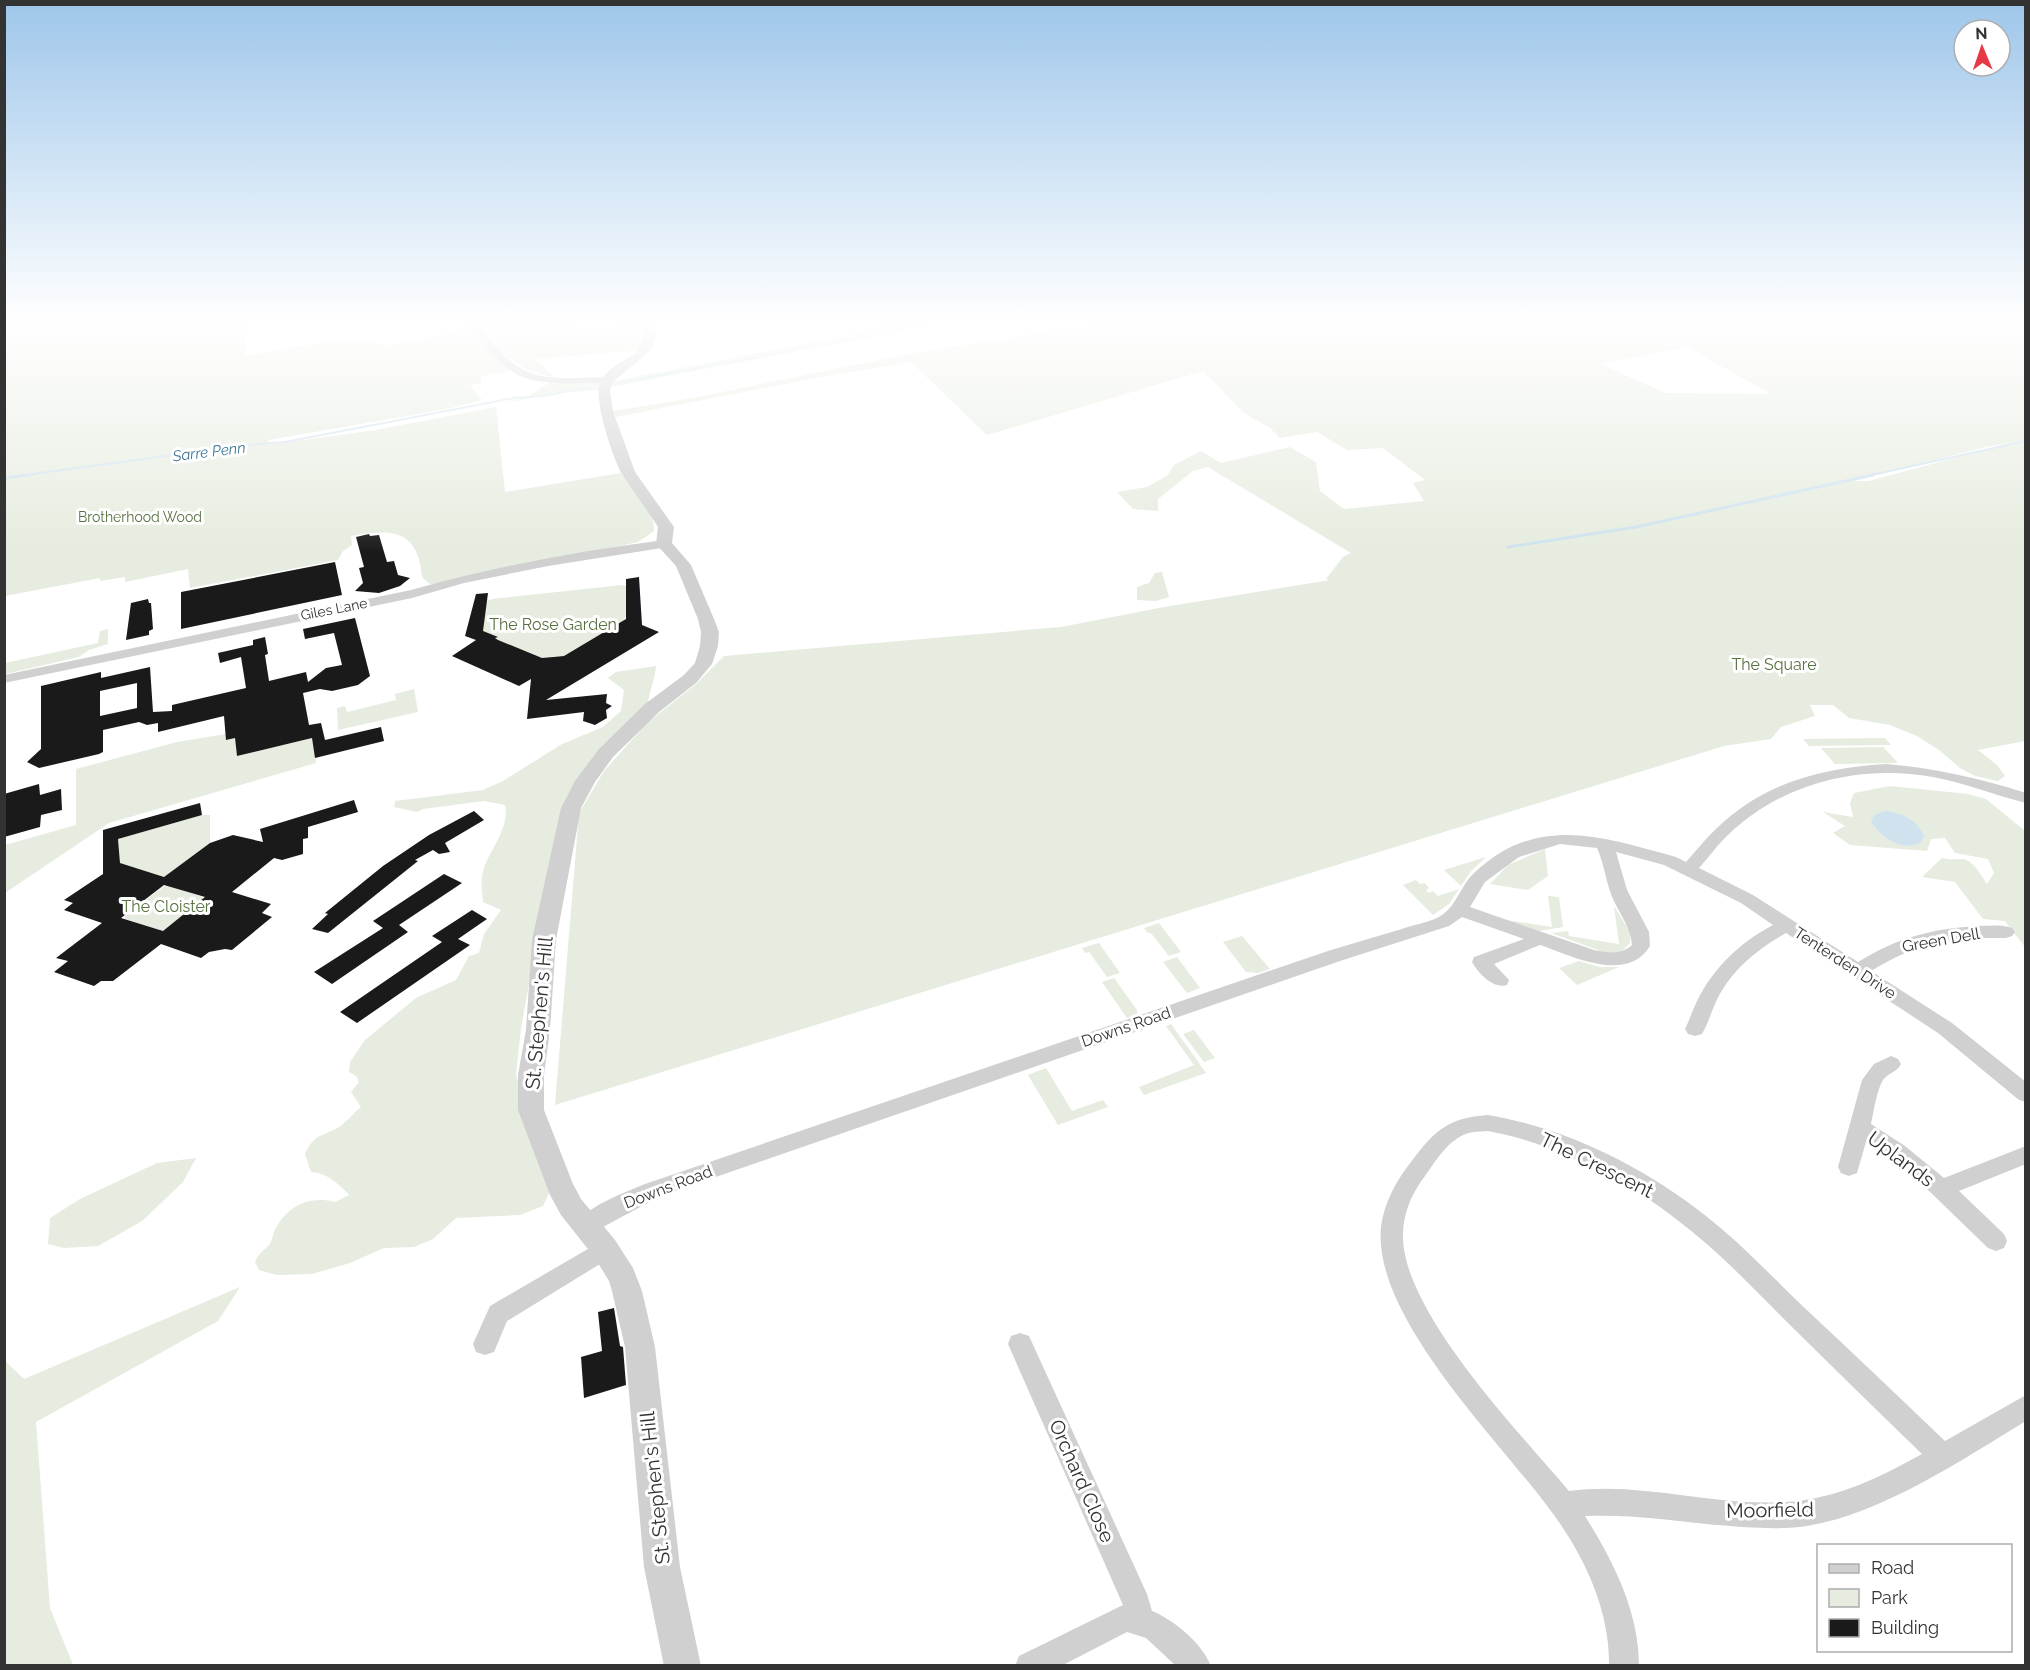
<svg xmlns="http://www.w3.org/2000/svg" width="2030" height="1670" viewBox="0 0 2030 1670" font-family="Raleway,sans-serif">
	<style>
		.green { fill: #e6ecdf; fill-rule: evenodd }
		.water { fill: #cfe2ee }
		.lines { fill: none; stroke-linecap: round; stroke-linejoin: round }
		.stream-far1 { stroke: #cfe2ee; stroke-width: 2 }
		.stream { stroke: #cfe2ee; stroke-width: 3 }
		.building { fill: #1a1a1a; fill-rule: evenodd }
		.minor { fill: #d0d0d0; fill-rule: evenodd }
		.tertiary { fill: #d0d0d0; fill-rule: evenodd }
		.labels { text-anchor: middle; dominant-baseline: central; stroke-width: 6; stroke-linejoin: round; paint-order: stroke }
		.far-park-label { font-size: 14px; fill: #56703f; stroke: #fff }
		.far-street-label { font-size: 14px; fill: #333; stroke: #fff }
		.far-water-label { font-size: 15px; font-style: italic; fill: #3f7597; stroke: #fff }
		.park-label { font-size: 16px; fill: #56703f; stroke: #fff }
		.street-label { font-size: 16px; fill: #333; stroke: #fff }
		.near-street-label { font-size: 20px; fill: #333; stroke: #fff }
	</style>
	<rect width="100%" height="100%" fill="#fff"/>
	<g class="green">
		<path d="M 5,319 L 273,319 L 248,325 L 244,356 L 346,338 L 390,345 L 469,328 L 510,371 L 481,376 L 481,383 L 470,385 L 482,400 L 447,409 L 269,440 L 268,445 L 375,430 L 496,407 L 505,492 L 621,473 C 633,488 655,510 654,531 L 638,542 L 442,583 L 430,584 L 422,577 C 418,528 390,529 351,536 L 352,545 L 343,551 L 338,560 L 190,588 L 188,569 L 125,582 L 125,577 L 100,581 L 100,578 L 5,596 Z"/>
		<path d="M 471,319 L 572,319 L 576,329 L 644,321 L 645,338 L 641,350 L 536,359 L 554,377 C 514,372 498,346 471,319 Z"/>
		<path d="M 874,319 L 893,319 L 897,322 L 911,323 L 933,319 L 963,319 L 612,387 L 614,381 L 854,334 L 880,324 Z"/>
		<path d="M 1118,319 L 2025,319 L 2025,741 L 1978,750 L 1997,765 L 2005,776 L 1998,781 L 1975,776 L 1960,768 L 1939,750 L 1917,736 L 1890,725 L 1849,718 L 1833,705 L 1810,705 L 1815,716 L 1781,727 L 1771,739 L 1724,746 L 555,1105 L 579,813 L 604,771 L 647,723 L 695,685 L 724,656 L 1061,627 L 1164,607 L 1330,580 L 1326,579 L 1343,557 L 1351,553 L 1208,467 L 1193,471 L 1158,499 L 1158,511 L 1133,509 L 1117,492 L 1147,487 L 1168,475 L 1174,465 L 1201,451 L 1221,463 L 1290,447 L 1316,462 L 1320,491 L 1344,509 L 1424,501 L 1413,483 L 1425,480 L 1383,448 L 1347,450 L 1317,432 L 1280,438 L 1270,428 L 1244,413 L 1203,371 L 987,435 L 911,362 L 821,377 L 616,417 L 613,411 L 693,398 L 903,355 ZM 1688,347 L 1769,393 L 1769,394 L 1666,393 L 1600,364 ZM 2009,443 L 1869,481 L 1853,481 L 1986,447 Z"/>
		<path d="M 553,380 L 600,381 L 599,390 L 558,393 L 504,403 L 529,396 Z"/>
		<path d="M 1162,572 L 1169,597 L 1156,601 L 1137,600 L 1137,587 L 1149,583 L 1155,573 Z"/>
		<path d="M 622,585 L 626,586 L 626,616 L 623,621 L 571,659 C 558,654 549,656 537,663 L 539,657 L 493,643 L 499,640 L 495,638 L 497,637 L 480,631 L 487,601 L 492,599 Z"/>
		<path d="M 108,629 L 108,644 L 89,650 L 79,657 L 5,674 L 5,663 L 98,643 L 100,631 Z"/>
		<path d="M 656,666 C 655,680 649,691 648,705 L 599,751 L 537,939 L 521,1028 L 516,1074 L 524,1110 L 551,1189 L 543,1206 L 520,1215 L 456,1218 L 433,1239 L 414,1247 L 384,1248 L 350,1263 L 312,1274 L 277,1275 L 259,1270 L 255,1262 C 258,1253 264,1251 270,1244 C 273,1239 273,1231 277,1226 C 290,1204 311,1196 335,1202 L 349,1195 C 338,1183 327,1173 311,1172 L 305,1154 C 314,1134 321,1137 339,1127 C 347,1122 353,1113 361,1107 L 351,1092 L 359,1082 L 356,1076 L 349,1072 L 350,1062 L 365,1040 L 416,998 L 456,980 L 469,956 L 479,953 L 484,934 L 501,910 L 483,902 C 482,890 480,880 484,868 C 491,848 510,827 505,805 L 484,801 L 423,809 L 417,812 L 394,807 L 395,801 L 483,790 L 503,781 L 562,744 L 603,727 L 621,711 L 624,690 L 608,678 L 616,672 Z"/>
		<path d="M 414,689 L 418,712 L 338,730 L 337,708 L 345,706 L 347,712 L 396,700 L 395,694 Z"/>
		<path d="M 226,734 L 227,740 L 235,738 L 237,756 L 312,738 L 316,763 L 109,823 L 5,893 L 5,845 L 76,825 L 76,769 L 177,742 Z"/>
		<path d="M 1885,738 L 1891,745 L 1809,746 L 1803,739 Z"/>
		<path d="M 1883,747 L 1898,763 L 1835,764 L 1821,748 Z"/>
		<path d="M 1890,786 L 1968,794 L 1986,799 L 2025,831 L 2025,947 L 2005,921 L 1983,919 L 1955,882 L 1922,877 L 1942,858 C 1950,860 1955,859 1962,859 C 1973,859 1982,877 1987,884 L 1994,873 L 1988,859 L 1955,853 L 1945,838 L 1931,839 L 1927,851 L 1850,845 L 1833,833 L 1845,826 L 1823,812 L 1853,817 L 1850,803 L 1854,793 Z"/>
		<path d="M 202,815 L 210,815 L 210,843 L 164,877 L 120,863 L 118,839 Z"/>
		<path d="M 1545,849 L 1548,876 L 1528,890 L 1490,884 L 1508,865 Z"/>
		<path d="M 1486,857 L 1471,871 L 1461,886 L 1444,870 Z"/>
		<path d="M 1416,880 L 1420,884 L 1425,883 L 1429,888 L 1426,890 L 1429,893 L 1433,891 L 1438,896 L 1459,889 L 1449,904 L 1433,915 L 1403,885 Z"/>
		<path d="M 166,885 L 203,897 L 203,899 L 163,931 L 125,919 L 125,915 Z"/>
		<path d="M 1548,896 L 1559,897 L 1563,927 L 1539,931 L 1506,920 L 1552,927 Z"/>
		<path d="M 1614,906 L 1630,932 L 1630,943 L 1621,952 L 1603,954 L 1598,950 L 1551,933 L 1568,931 L 1569,936 L 1619,944 Z"/>
		<path d="M 1159,923 L 1181,952 L 1169,956 L 1151,933 L 1148,933 L 1144,928 Z"/>
		<path d="M 1242,936 L 1270,969 L 1258,973 L 1246,972 L 1223,942 Z"/>
		<path d="M 1099,943 L 1120,973 L 1107,977 L 1089,952 L 1085,953 L 1082,948 Z"/>
		<path d="M 1177,957 L 1200,988 L 1187,993 L 1163,962 Z"/>
		<path d="M 1579,961 L 1599,967 L 1619,967 L 1577,985 L 1559,968 Z"/>
		<path d="M 1114,978 L 1137,1010 L 1137,1014 L 1127,1018 L 1102,982 Z"/>
		<path d="M 1171,1024 L 1206,1073 L 1144,1095 L 1139,1087 L 1194,1065 L 1166,1026 Z"/>
		<path d="M 1194,1030 L 1215,1058 L 1204,1062 L 1183,1034 Z"/>
		<path d="M 1046,1068 L 1072,1111 L 1103,1100 L 1108,1107 L 1058,1125 L 1028,1075 Z"/>
		<path d="M 196,1158 L 183,1182 L 142,1221 L 98,1246 L 64,1248 L 48,1244 L 50,1218 L 80,1199 L 157,1163 Z"/>
		<path d="M 240,1287 L 218,1321 L 36,1422 L 50,1608 L 73,1665 L 5,1665 L 5,1361 L 24,1379 Z"/>
	</g>
	<path class="water" d="M 1885,811 C 1902,813 1918,820 1924,837 L 1921,842 C 1903,853 1881,837 1871,822 L 1874,815 Z"/>
	<g class="lines">
		<g class="stream-far1">
			<path d="M 617,383 L 863,338 L 951,319"/>
			<path d="M 18,476 L 247,445 L 285,442 L 514,398 L 544,396 L 590,387"/>
			<path d="M 1867,476 L 2026,441"/>
		</g>
		<g class="stream">
			<path d="M 4,478 L 29,475"/>
			<path d="M 1508,547 L 1636,527 L 1873,475"/>
		</g>
	</g>
	<g class="building">
		<path d="M 369,534 L 370,536 L 379,535 L 387,562 L 394,561 L 398,575 L 410,578 L 400,586 L 379,593 L 355,591 L 363,583 L 359,568 L 364,567 L 356,537 Z"/>
		<path d="M 335,562 L 342,595 L 181,629 L 181,592 Z"/>
		<path d="M 639,577 L 642,625 L 659,632 L 546,700 L 607,694 L 606,703 L 612,706 L 606,710 L 607,718 L 595,725 L 583,721 L 584,712 L 527,719 L 531,679 L 519,686 L 452,656 L 476,640 L 465,636 L 476,594 L 488,593 L 483,631 L 498,637 L 495,638 L 498,640 L 542,658 L 564,656 L 626,619 L 626,579 Z"/>
		<path d="M 148,599 L 149,603 L 151,603 L 153,629 L 149,631 L 149,635 L 126,640 L 131,603 Z"/>
		<path d="M 355,618 L 370,676 L 358,685 L 332,691 L 320,689 L 303,693 L 309,725 L 321,723 L 325,740 L 381,727 L 384,741 L 315,758 L 312,738 L 237,756 L 235,738 L 226,740 L 224,716 L 158,732 L 158,723 L 147,725 L 139,722 L 103,730 L 103,752 L 99,754 L 39,768 L 27,762 L 41,749 L 41,686 L 101,672 L 101,678 L 150,667 L 153,712 L 172,711 L 172,705 L 246,688 L 241,657 L 220,663 L 218,653 L 253,645 L 253,640 L 265,637 L 268,654 L 265,655 L 269,681 L 306,672 L 308,682 L 326,668 L 342,665 L 334,633 L 305,639 L 303,629 ZM 137,683 L 137,708 L 100,716 L 100,691 Z"/>
		<path d="M 39,784 L 40,795 L 61,789 L 62,810 L 41,815 L 40,827 L 4,837 L 4,794 Z"/>
		<path d="M 354,800 L 358,812 L 308,827 L 308,838 L 303,839 L 303,854 L 282,860 L 274,858 L 232,892 L 271,904 L 262,913 L 272,917 L 232,950 L 225,949 L 209,952 L 201,958 L 161,944 L 113,981 L 101,981 L 94,986 L 54,972 L 68,961 L 56,958 L 102,923 L 64,910 L 73,903 L 64,900 L 103,874 L 103,830 L 200,803 L 202,815 L 118,839 L 120,863 L 164,877 L 210,843 L 233,835 L 263,842 L 260,829 ZM 164,885 L 205,897 L 163,931 L 121,918 Z"/>
		<path d="M 474,811 L 484,820 L 445,843 L 450,852 L 439,854 L 433,850 L 415,860 L 418,861 L 328,933 L 312,929 L 328,914 L 325,913 L 383,866 L 429,835 Z"/>
		<path d="M 444,874 L 462,883 L 399,925 L 408,932 L 332,984 L 314,972 L 383,928 L 373,921 Z"/>
		<path d="M 472,910 L 487,919 L 458,939 L 470,945 L 357,1023 L 340,1012 L 442,942 L 432,936 Z"/>
		<path d="M 614,1308 L 620,1346 L 623,1347 L 626,1385 L 584,1398 L 581,1357 L 602,1351 L 598,1312 Z"/>
	</g>
	<g class="lines">
		<g class="minor">
			<path d="M 462,319 L 471,319 C 486,333 497,350 513,363 C 538,384 577,377 607,377 L 612,380 L 607,383 C 579,382 545,387 518,375 C 496,364 477,337 462,319 Z"/>
			<path d="M 664,540 L 668,541 L 668,547 L 548,566 L 464,583 L 412,598 L 4,683 L 4,675 L 411,590 C 494,567 578,551 664,540 Z"/>
			<path d="M 1886,764 C 1934,768 1979,778 2026,793 L 2026,803 C 1994,795 1965,783 1933,777 C 1860,764 1784,782 1729,834 C 1718,844 1709,857 1699,868 L 1753,895 L 1858,962 C 1897,938 1930,929 1976,926 C 1988,926 2001,924 2012,928 L 2015,932 L 2012,936 L 2006,938 C 1952,937 1918,942 1871,971 L 1952,1023 L 2026,1082 L 2026,1102 L 2019,1100 L 1938,1033 L 1786,933 C 1761,947 1736,966 1721,992 C 1713,1005 1710,1020 1702,1034 L 1695,1036 L 1688,1034 L 1685,1029 C 1690,1019 1693,1009 1698,999 C 1715,966 1741,942 1773,925 L 1741,903 L 1664,865 L 1616,852 L 1627,890 L 1649,932 L 1650,946 C 1627,984 1572,956 1540,945 L 1494,964 L 1509,980 L 1507,985 C 1493,989 1479,974 1472,962 L 1474,957 L 1524,939 L 1462,917 L 1449,926 L 1340,961 L 661,1196 L 586,1236 L 578,1233 L 575,1226 C 584,1207 626,1192 645,1184 L 1328,951 C 1352,944 1377,936 1402,929 C 1413,925 1426,923 1437,918 C 1457,908 1459,887 1474,873 C 1538,813 1603,837 1676,857 L 1686,862 C 1696,851 1706,838 1717,828 C 1764,782 1823,768 1886,764 ZM 1560,844 L 1597,848 C 1603,861 1605,875 1609,888 C 1615,909 1630,923 1632,945 C 1621,955 1609,953 1594,950 L 1470,907 L 1485,882 L 1519,857 Z"/>
			<path d="M 1891,1056 L 1898,1059 L 1901,1064 C 1897,1072 1888,1073 1883,1080 C 1876,1092 1874,1111 1871,1124 L 1905,1146 L 1944,1178 L 2026,1146 L 2026,1164 L 1959,1191 L 2004,1234 L 2007,1241 L 2004,1248 L 1996,1251 L 1988,1248 L 1924,1186 L 1866,1142 L 1857,1173 L 1849,1176 L 1841,1173 L 1838,1167 L 1862,1080 L 1874,1064 Z"/>
			<path d="M 1488,1115 C 1566,1128 1644,1167 1706,1216 C 1743,1245 1775,1280 1809,1312 C 1855,1355 1900,1398 1945,1441 L 2026,1395 L 2026,1421 C 1958,1462 1866,1525 1786,1528 C 1719,1530 1652,1513 1585,1516 C 1613,1561 1639,1611 1639,1666 L 1609,1666 C 1610,1611 1585,1558 1554,1515 C 1503,1444 1372,1318 1381,1227 C 1384,1203 1396,1181 1411,1162 C 1435,1130 1448,1118 1488,1115 ZM 1488,1131 C 1559,1144 1635,1184 1690,1230 C 1725,1258 1757,1292 1789,1324 C 1833,1367 1877,1411 1922,1454 C 1888,1473 1850,1492 1811,1499 C 1731,1513 1649,1480 1569,1491 C 1519,1432 1406,1315 1403,1239 C 1402,1216 1411,1194 1425,1176 C 1435,1162 1448,1140 1466,1134 C 1472,1131 1481,1132 1488,1131 Z"/>
			<path d="M 605,1239 L 613,1242 L 616,1249 L 613,1256 L 507,1321 L 494,1352 L 485,1355 L 476,1352 L 473,1344 L 490,1306 Z"/>
			<path d="M 1020,1333 L 1029,1336 L 1147,1594 L 1152,1611 C 1174,1620 1202,1643 1211,1666 L 1176,1666 L 1146,1638 L 1127,1632 L 1061,1666 L 1015,1666 L 1019,1656 L 1123,1605 L 1008,1344 L 1011,1336 Z"/>
		</g>
		<path class="tertiary" d="M 643,319 L 653,319 L 656,338 L 652,349 L 613,382 L 610,390 L 613,411 L 635,472 L 674,527 L 672,543 L 691,565 L 714,619 L 719,632 L 718,646 L 712,664 L 696,683 L 659,712 L 613,757 L 595,782 L 581,808 L 556,940 L 550,1030 L 544,1075 L 544,1110 L 573,1184 L 581,1199 L 615,1240 L 633,1268 L 642,1291 L 655,1347 L 680,1567 L 701,1666 L 664,1666 L 644,1567 L 625,1347 L 612,1291 L 609,1281 L 595,1258 L 561,1215 L 550,1195 L 518,1110 L 518,1075 L 526,1030 L 532,940 L 561,808 L 575,781 L 599,749 L 645,704 L 684,675 L 695,663 L 700,646 L 701,632 L 698,619 L 676,566 L 656,544 L 658,527 C 647,509 633,492 622,474 C 613,458 590,393 602,378 C 624,351 647,364 643,319 Z"/>
	</g>
	<linearGradient id="sky" x2="0" y2="1"><stop stop-color="#9ec6ea"/><stop offset="0.58" stop-color="#fff"/><stop offset="1" stop-color="#fff" stop-opacity="0"/></linearGradient>
	<rect width="2030" height="553" fill="url(#sky)"/>
	<g class="labels">
		<g class="far-park-label">
			<text x="140" y="517">Brotherhood Wood</text>
		</g>
		<g class="far-street-label">
			<text transform="translate(334 609) rotate(-11)">Giles Lane</text>
		</g>
		<g class="far-water-label">
			<text transform="translate(209 452) rotate(-7)">Sarre Penn</text>
		</g>
		<g class="park-label">
			<text x="553" y="624">The Rose Garden</text>
			<text x="1774" y="664">The Square</text>
			<text x="166" y="906">The Cloister</text>
		</g>
		<g class="street-label">
			<text transform="translate(1941 940) rotate(-10)">Green Dell</text>
			<text transform="translate(1845 963) rotate(33)">Tenterden Drive</text>
			<text transform="translate(1126 1027) rotate(-19)">Downs Road</text>
			<text transform="translate(668 1187) rotate(-21)">Downs Road</text>
		</g>
		<g class="near-street-label">
			<text transform="translate(539 1013) rotate(-85)">St. Stephen's Hill</text>
			<text transform="translate(1901 1159) rotate(37)">Uplands</text>
			<text transform="translate(1597 1165) rotate(26)">The Crescent</text>
			<text transform="translate(1082 1481) rotate(66)">Orchard Close</text>
			<text transform="translate(655 1488) rotate(-96)">St. Stephen's Hill</text>
			<text transform="translate(1770 1510) rotate(-1)">Moorfield</text>
		</g>
	</g>
	<rect width="2030" height="1670" fill="none" stroke="#333333" stroke-width="12"/>
	<rect x="1817" y="1544" width="195" height="108" fill="#ffffff" stroke="#adadad" stroke-width="1.5"/>
	<rect x="1829" y="1564" width="30" height="9" fill="#d0d0d0" stroke="#adadad" stroke-width="1.5"/>
	<text x="1871" y="1574" font-size="18" fill="#333333">Road</text>
	<rect x="1829" y="1589" width="30" height="18" fill="#e6ecdf" stroke="#adadad" stroke-width="1.5"/>
	<text x="1871" y="1604" font-size="18" fill="#333333">Park</text>
	<rect x="1829" y="1619" width="30" height="18" fill="#1a1a1a" stroke="#adadad" stroke-width="1.5"/>
	<text x="1871" y="1634" font-size="18" fill="#333333">Building</text>
	<g transform="translate(1982 48) rotate(358)"><circle r="28" fill="#ffffff" stroke="#adadad" stroke-width="1.5"/>
	<path d="M0-4.5L10 22L0 15L-10 22Z" fill="#e63946"/>
	<text y="-9" font-size="16" font-weight="bold" text-anchor="middle" fill="#333333">N</text>
	</g>
</svg>
